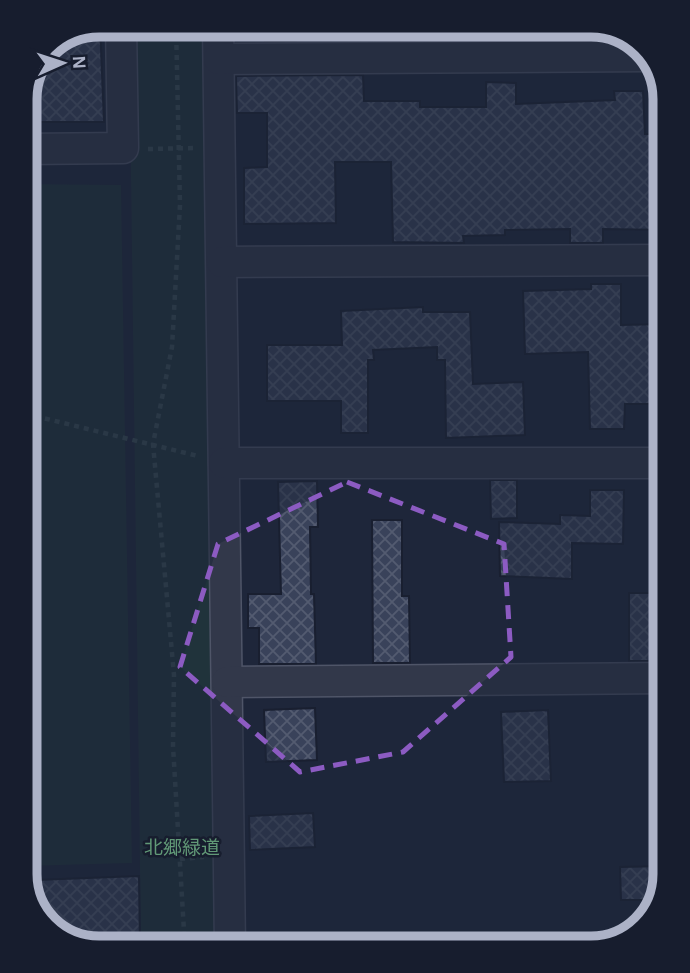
<svg xmlns="http://www.w3.org/2000/svg" width="690" height="973" viewBox="0 0 690 973" font-family="'Alegreya Sans','Noto Sans JP',sans-serif">
	<style>
		.park { fill: #20333b }
		.building { fill: url(#building-cross-hatch); stroke: #191f30; stroke-width: 2 }
		.lines { fill: none; stroke-linecap: round; stroke-linejoin: round }
		.street-casing { stroke: #4f5568; stroke-width: 33 }
		.path { stroke: #3b4f55; stroke-width: 4.5; stroke-dasharray: 5 5; stroke-linecap: butt }
		.street { stroke: #32384a; stroke-width: 30 }
		.marked { fill: none; stroke: #8c5bc2; stroke-width: 5; stroke-dasharray: 14 9; stroke-linejoin: round }
		.labels { text-anchor: middle; dominant-baseline: central; stroke-width: 5; stroke-linejoin: round; paint-order: stroke }
		.park-label { font-size: 19px; fill: #619977; stroke: #171d2e }
		.rim { fill: none; stroke: #acb2c7; stroke-width: 9 }
	</style>
	<defs>
		<pattern id="building-cross-hatch" width="8" height="8" patternUnits="userSpaceOnUse" patternTransform="scale(1.75)"><rect width="8" height="8" fill="#39425a"/><path d="M0 0l8 8M0 8l8-8" fill="none" stroke="#535b70"/></pattern>
	</defs>
	<rect width="100%" height="100%" fill="#1e263a"/>
	<g class="park">
		<path d="M 129,25 L 212,25 L 225,948 L 141,948 Z"/>
		<path d="M 25,184 L 121,185 L 132,863 L 25,866 Z"/>
	</g>
	<g class="building">
		<path d="M 100,24 L 104,122 L 27,122 L 26,91 L 49,43 Z"/>
		<rect x="265" y="25" width="31" height="16"/>
		<path d="M 363,75 L 364,101 L 420,101 L 420,107 L 486,107 L 486,82 L 516,83 L 516,104 L 615,100 L 614,91 L 643,91 L 645,134 L 666,134 L 666,155 L 655,155 L 654,198 L 666,197 L 666,230 L 603,229 L 603,243 L 570,243 L 570,229 L 505,230 L 505,235 L 463,236 L 464,243 L 393,242 L 391,162 L 335,162 L 336,223 L 244,224 L 244,168 L 267,167 L 267,113 L 237,113 L 236,76 Z"/>
		<path d="M 591,284 L 621,284 L 621,325 L 665,324 L 665,404 L 625,404 L 624,429 L 590,429 L 588,352 L 525,354 L 523,291 L 591,289 Z"/>
		<path d="M 423,307 L 423,312 L 470,312 L 473,384 L 523,382 L 525,435 L 446,438 L 445,360 L 437,360 L 437,347 L 373,350 L 374,360 L 368,360 L 368,433 L 341,433 L 341,401 L 267,401 L 267,345 L 342,345 L 341,311 Z"/>
		<path d="M 490,480 L 517,480 L 517,518 L 491,519 Z"/>
		<path d="M 317,481 L 318,527 L 310,527 L 311,594 L 314,594 L 316,664 L 259,664 L 259,628 L 248,628 L 248,594 L 281,594 L 278,482 Z"/>
		<path d="M 590,490 L 624,490 L 623,544 L 572,543 L 572,579 L 500,576 L 499,522 L 560,524 L 560,515 L 590,516 Z"/>
		<path d="M 372,520 L 402,520 L 402,596 L 409,596 L 410,663 L 373,663 Z"/>
		<rect x="629" y="593" width="36" height="68"/>
		<path d="M 315,708 L 317,760 L 266,762 L 264,710 Z"/>
		<path d="M 548,710 L 551,781 L 504,782 L 501,712 Z"/>
		<path d="M 313,813 L 315,847 L 250,850 L 249,816 Z"/>
		<path d="M 665,866 L 659,900 L 621,900 L 620,867 Z"/>
		<path d="M 139,876 L 140,948 L 94,948 L 36,913 L 36,880 Z"/>
	</g>
	<g class="lines">
		<g class="street-casing">
			<g id="street">
				<path d="M 218,25 L 230,948"/>
				<path d="M 219,59 L 648,56"/>
				<path d="M 25,149 L 123,148 L 121,25"/>
				<path d="M 222,262 L 665,260"/>
				<path d="M 224,463 L 665,463"/>
				<path d="M 227,682 L 665,678"/>
			</g>
		</g>
		<g class="path">
			<path d="M 176,25 L 180,205 L 172,347 L 153,444 L 174,675 L 173,746 L 185,948"/>
			<path d="M 148,149 L 195,148"/>
			<path d="M 25,418 L 43,418 L 198,456"/>
			<path d="M 180,859 L 204,857"/>
		</g>
		<use href="#street" class="street"/>
	</g>
	<path d="M0 0H690V973H0ZM 347,482 L 504,544 L 511,657 L 403,752 L 300,772 L 180,667 L 218,544 Z" fill="#1e263a" fill-opacity=".55" fill-rule="evenodd"/>
	<path class="marked" d="M 347,482 L 504,544 L 511,657 L 403,752 L 300,772 L 180,667 L 218,544 Z"/>
	<g class="labels">
		<g class="park-label">
			<text x="182" y="848">北郷緑道</text>
		</g>
	</g>
	<path d="M0 0H690V973H0ZM99 37H591A62 62 0 0 1 653 99V874A62 62 0 0 1 591 936H99A62 62 0 0 1 37 874V99A62 62 0 0 1 99 37Z" fill="#171d2e" fill-rule="evenodd"/>
	<path class="rim" d="M99 37H591A62 62 0 0 1 653 99V874A62 62 0 0 1 591 936H99A62 62 0 0 1 37 874V99A62 62 0 0 1 99 37Z"/>
	<g transform="translate(63 63) rotate(87)" stroke="#171d2e" stroke-width="5" paint-order="stroke">
	<path d="M0-5L12 26L0 18L-12 26Z" fill="#acb2c7"/>
	<text y="-10" font-size="19" font-weight="bold" text-anchor="middle" fill="#acb2c7">N</text>
	</g>
</svg>
